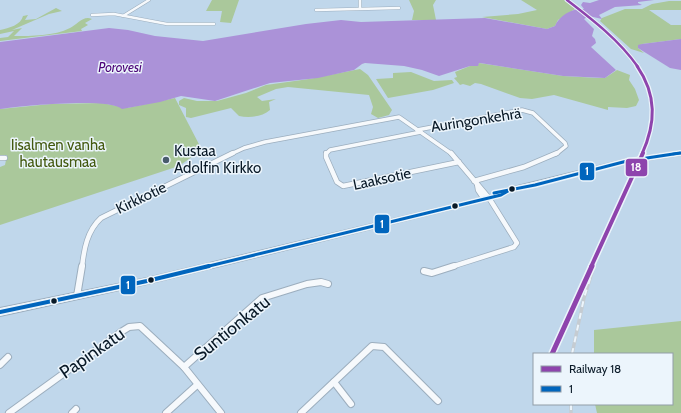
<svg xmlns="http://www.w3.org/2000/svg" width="681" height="413" viewBox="0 0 681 413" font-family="Cabin,sans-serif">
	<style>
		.green { fill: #aac89b }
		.water { fill: #ab92d8 }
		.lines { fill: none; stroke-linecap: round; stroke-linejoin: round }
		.minor-far3-casing { stroke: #9caebe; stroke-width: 3.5 }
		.minor-far2-casing { stroke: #9caebe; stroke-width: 5 }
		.minor-far1-casing { stroke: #9caebe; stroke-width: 6 }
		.minor-casing { stroke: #9caebe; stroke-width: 8 }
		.secondary-casing { stroke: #9caebe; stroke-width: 2 }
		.minor-far3 { stroke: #f6f9fc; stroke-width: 2.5 }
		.minor-far2 { stroke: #f6f9fc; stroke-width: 3.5 }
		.minor-far1 { stroke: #f6f9fc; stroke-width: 4.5 }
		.minor { stroke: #f6f9fc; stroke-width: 6 }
		.secondary { fill: #f6f9fc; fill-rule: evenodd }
		.rail-far1-casing { stroke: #c5ccd2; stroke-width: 3 }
		.rail-casing { stroke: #c5ccd2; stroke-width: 3.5 }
		.rail-far1 { stroke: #ecf5fc; stroke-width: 1.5; stroke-dasharray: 4.5; stroke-linecap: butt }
		.rail { stroke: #ecf5fc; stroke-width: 2; stroke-dasharray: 6; stroke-linecap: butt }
		.bus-1-far2-casing { stroke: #ecf5fc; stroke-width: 5 }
		.bus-1-far1-casing { stroke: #ecf5fc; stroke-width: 6 }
		.bus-1-casing { stroke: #ecf5fc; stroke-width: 7 }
		.bus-1-far2 { stroke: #0065bd; stroke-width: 2.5 }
		.bus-1-far1 { stroke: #0065bd; stroke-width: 3 }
		.bus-1 { stroke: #0065bd; stroke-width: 4 }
		.rail-1-far3-casing { stroke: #ecf5fc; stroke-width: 4.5 }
		.rail-1-far2-casing { stroke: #ecf5fc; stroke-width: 5.5 }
		.rail-1-far1-casing { stroke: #ecf5fc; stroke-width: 7 }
		.rail-1-casing { stroke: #ecf5fc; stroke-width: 8 }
		.rail-1-far3 { stroke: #8e44ad; stroke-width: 2.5 }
		.rail-1-far2 { stroke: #8e44ad; stroke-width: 3 }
		.rail-1-far1 { stroke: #8e44ad; stroke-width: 4 }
		.rail-1 { stroke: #8e44ad; stroke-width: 5 }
		.poi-dot { fill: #495c6c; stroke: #ecf5fc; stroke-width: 1.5 }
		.bus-dot { fill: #091927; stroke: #ecf5fc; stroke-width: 1.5 }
		.labels { text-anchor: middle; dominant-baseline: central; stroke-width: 3; stroke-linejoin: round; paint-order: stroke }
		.far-water-label { font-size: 13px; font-style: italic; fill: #4c0478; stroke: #ecf5fc }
		.street-label { font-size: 15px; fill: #091927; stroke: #ecf5fc }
		.park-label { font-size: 15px; fill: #43590f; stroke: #ecf5fc }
		.poi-label { font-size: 15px; fill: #091927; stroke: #ecf5fc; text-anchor: start }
		.near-street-label { font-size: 18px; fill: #091927; stroke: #ecf5fc }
		.line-badge { stroke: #ecf5fc; stroke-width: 1.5 }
		.badge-label { font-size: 11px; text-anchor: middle; font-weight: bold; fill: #fff }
	</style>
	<rect width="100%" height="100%" fill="#c0d7eb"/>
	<g class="green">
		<path d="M 212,0 L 239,0 L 231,23 L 220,22 L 222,11 L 206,11 Z"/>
		<path d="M 409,0 L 436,0 L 433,5 L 436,20 L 412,20 L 414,11 Z"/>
		<path d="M 521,0 L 564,0 L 575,9 L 558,20 L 555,26 L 547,29 L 482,17 L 518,14 L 537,10 Z"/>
		<path d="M 669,1 L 681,1 L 681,10 L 649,10 L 671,25 L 681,25 L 681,39 L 642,44 L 638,48 L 644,53 L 631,49 L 600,21 L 602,18 L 625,9 L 642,9 L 652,4 Z"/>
		<path d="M 56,8 L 62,11 L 49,14 L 12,30 L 22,28 L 14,36 C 32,36 54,36 70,28 C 77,25 83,15 92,19 L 85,23 L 88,25 L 81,29 L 82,31 L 0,41 L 0,38 L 8,37 L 14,31 L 0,34 L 0,30 C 9,28 21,25 23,16 L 28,15 L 25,20 L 36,19 Z"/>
		<path d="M 479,63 L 563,76 L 598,78 L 605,78 L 617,70 L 630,75 L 629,80 L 635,89 L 639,100 L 636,106 L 627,108 L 608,107 L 608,110 L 554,95 L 532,99 L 520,98 L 481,84 L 475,83 L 470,86 L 463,84 L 460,85 L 454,78 L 457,77 L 455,72 L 470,66 L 477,66 Z"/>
		<path d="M 360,69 L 368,75 L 392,110 L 389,115 L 378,118 L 371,114 L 373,107 L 369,95 L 288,87 L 276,89 L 257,97 L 262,101 L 276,99 L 269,102 L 270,110 C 262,117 249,118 239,116 L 231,108 L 191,118 L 186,117 L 186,108 L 179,105 L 179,101 L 184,98 L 197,101 L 217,101 L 246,93 L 266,85 L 309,79 Z"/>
		<path d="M 411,72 L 434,81 L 452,80 L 454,83 L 433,90 L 388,98 L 376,79 L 393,78 L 393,73 Z"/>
		<path d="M 175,98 L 202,150 L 179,166 L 0,225 L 0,167 L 5,165 L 7,155 L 0,155 L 0,109 L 51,104 L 102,103 L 127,108 Z"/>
		<path d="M 681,321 L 681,413 L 597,413 L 595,404 L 672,404 L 672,354 L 594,354 L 594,330 Z"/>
	</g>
	<g class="water">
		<path d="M 599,0 L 654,0 L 638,2 L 638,3 L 642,5 L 615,7 L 599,15 L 602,19 L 589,16 L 584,19 L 594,29 L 592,36 L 595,39 L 596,43 L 591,47 L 616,70 L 605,78 L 563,76 L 480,63 L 479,63 L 478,66 L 470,66 L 439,76 L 422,70 L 404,66 L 365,63 L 362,64 L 354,70 L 318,78 L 270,83 L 215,101 L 181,96 L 160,102 L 122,109 C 109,97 20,106 0,109 L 0,42 L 109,28 L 128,30 L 155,36 L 203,41 L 306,24 L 341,20 L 361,22 L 485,18 L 547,29 L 555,26 C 558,18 567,12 574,10 C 576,9 581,9 584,9 L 581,5 L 583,2 L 590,3 Z"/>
		<path d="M 681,39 L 681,70 L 670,68 L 638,48 L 638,45 L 642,44 Z"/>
	</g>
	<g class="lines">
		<g class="minor-far3-casing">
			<g id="minor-far3">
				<path d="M 360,0 L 360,8"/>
				<path d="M 316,10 L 399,8"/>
				<path d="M 92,15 L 114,14 L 167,24 L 214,24"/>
				<path d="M 123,16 L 149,0"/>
			</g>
		</g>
		<g class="minor-far2-casing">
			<g id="minor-far2">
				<path d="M 417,130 L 522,110 L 533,113 L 565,143 L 566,146 L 556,154"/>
				<path d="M 231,154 L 244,148 L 265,142 L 399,117 L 452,154"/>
				<path d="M 326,154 L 330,150 L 421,132"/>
			</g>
		</g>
		<g class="minor-far1-casing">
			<g id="minor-far1">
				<path d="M 326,153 L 326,157 L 337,182 L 343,186 L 459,162"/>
				<path d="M 451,153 L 489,198 L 517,243 L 514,247 L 451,267"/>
				<path d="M 0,158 L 5,158"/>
				<path d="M 474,181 L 524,167 L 557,153"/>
				<path d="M 477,184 L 478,190 L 484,199"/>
				<path d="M 82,267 C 84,249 87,231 101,218 L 233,153"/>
			</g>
		</g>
		<g class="minor-casing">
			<g id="minor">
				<path d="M 424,271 L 432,273 L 454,266"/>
				<path d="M 77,296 L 82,266"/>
				<path d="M 0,365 L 8,357"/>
				<path d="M 184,367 L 262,298 L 307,284 L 321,282 L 328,284"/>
				<path d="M 334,382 L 351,404"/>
				<path d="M 9,413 L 121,332 L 129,327 L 140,326 L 184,367 L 221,413"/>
				<path d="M 72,413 L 76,409"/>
				<path d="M 166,413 L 197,385"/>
				<path d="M 301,413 L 372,346 L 384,347 L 438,401"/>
			</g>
		</g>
		<g class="secondary-casing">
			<path id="secondary" d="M 681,151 L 681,155 L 627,163 L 510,192 L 501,197 L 147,284 L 0,316 L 0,308 L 147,278 L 489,196 L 502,192 L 503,190 L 505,189 L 627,159 Z"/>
		</g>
		<use href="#minor-far3" class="minor-far3"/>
		<use href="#minor-far2" class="minor-far2"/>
		<use href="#minor-far1" class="minor-far1"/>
		<use href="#minor" class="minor"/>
		<use href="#secondary" class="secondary"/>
		<g class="rail-far1-casing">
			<path id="rail-far1" d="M 593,267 L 597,255"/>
		</g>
		<g class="rail-casing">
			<g id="rail">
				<path d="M 572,354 L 584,298 L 594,266"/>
				<path d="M 571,404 L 571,413"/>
			</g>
		</g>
		<use href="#rail-far1" class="rail-far1"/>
		<use href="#rail" class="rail"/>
		<g class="bus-1-far2-casing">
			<path id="bus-1-far2" d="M 673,154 L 681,153"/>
		</g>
		<g class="bus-1-far1-casing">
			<g id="bus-1-far1">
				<path d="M 494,193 L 535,185 L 627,161 L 680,153"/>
				<path d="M 205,267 L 501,195 L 508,191"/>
			</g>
		</g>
		<g class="bus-1-casing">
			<path id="bus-1" d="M 0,312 L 147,281 L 209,266"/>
		</g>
		<use href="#bus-1-far2" class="bus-1-far2"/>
		<use href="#bus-1-far1" class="bus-1-far1"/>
		<use href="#bus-1" class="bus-1"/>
		<g class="rail-1-far3-casing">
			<path id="rail-1-far3" d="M 567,0 C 593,20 619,40 638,67"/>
		</g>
		<g class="rail-1-far2-casing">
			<path id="rail-1-far2" d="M 637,66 C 657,95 656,123 642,154"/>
		</g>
		<g class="rail-1-far1-casing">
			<path id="rail-1-far1" d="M 591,267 L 643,153"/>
		</g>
		<g class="rail-1-casing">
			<path id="rail-1" d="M 552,354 L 592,266"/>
		</g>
		<use href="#rail-1-far3" class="rail-1-far3"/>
		<use href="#rail-1-far2" class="rail-1-far2"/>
		<use href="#rail-1-far1" class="rail-1-far1"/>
		<use href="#rail-1" class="rail-1"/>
	</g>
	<circle class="poi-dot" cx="166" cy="160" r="4"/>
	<g class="bus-dot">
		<circle cx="512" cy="189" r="3.5"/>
		<circle cx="455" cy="206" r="3.5"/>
		<circle cx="151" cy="280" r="3.5"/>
		<circle cx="54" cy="301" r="3.5"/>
	</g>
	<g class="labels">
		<g class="far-water-label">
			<text x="120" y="67">Porovesi</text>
		</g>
		<g class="street-label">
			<text transform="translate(476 120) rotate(-9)">Auringonkehrä</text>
			<text transform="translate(382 179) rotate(-12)">Laaksotie</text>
			<text transform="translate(141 198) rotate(-26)">Kirkkotie</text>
		</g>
		<g class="park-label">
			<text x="58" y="145">Iisalmen vanha<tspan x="58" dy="17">hautausmaa</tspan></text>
		</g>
		<g class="poi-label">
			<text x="174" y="151">Kustaa<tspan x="174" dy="17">Adolfin Kirkko</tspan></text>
		</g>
		<g class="near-street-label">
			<text transform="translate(232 328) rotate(-39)">Suntionkatu</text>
			<text transform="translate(92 353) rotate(-35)">Papinkatu</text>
		</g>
	</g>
	<g class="line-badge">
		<rect x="625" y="158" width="23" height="19" rx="4" fill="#8e44ad"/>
		<rect x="579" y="162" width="16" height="19" rx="4" fill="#0065bd"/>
		<rect x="374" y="214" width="16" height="20" rx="4" fill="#0065bd"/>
		<rect x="120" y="275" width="16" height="20" rx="4" fill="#0065bd"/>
	</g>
	<g class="badge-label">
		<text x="636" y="171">18</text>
		<text x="587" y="175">1</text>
		<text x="382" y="228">1</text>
		<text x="128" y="289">1</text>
	</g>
	<rect x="533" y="353" width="140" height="52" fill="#ecf5fc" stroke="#919da7"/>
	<rect x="541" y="366" width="20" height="6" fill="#8e44ad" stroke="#919da7"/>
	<text x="569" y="373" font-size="12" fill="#091927">Railway 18</text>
	<rect x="541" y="386" width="20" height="6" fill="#0065bd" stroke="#919da7"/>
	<text x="569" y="393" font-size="12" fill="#091927">1</text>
</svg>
